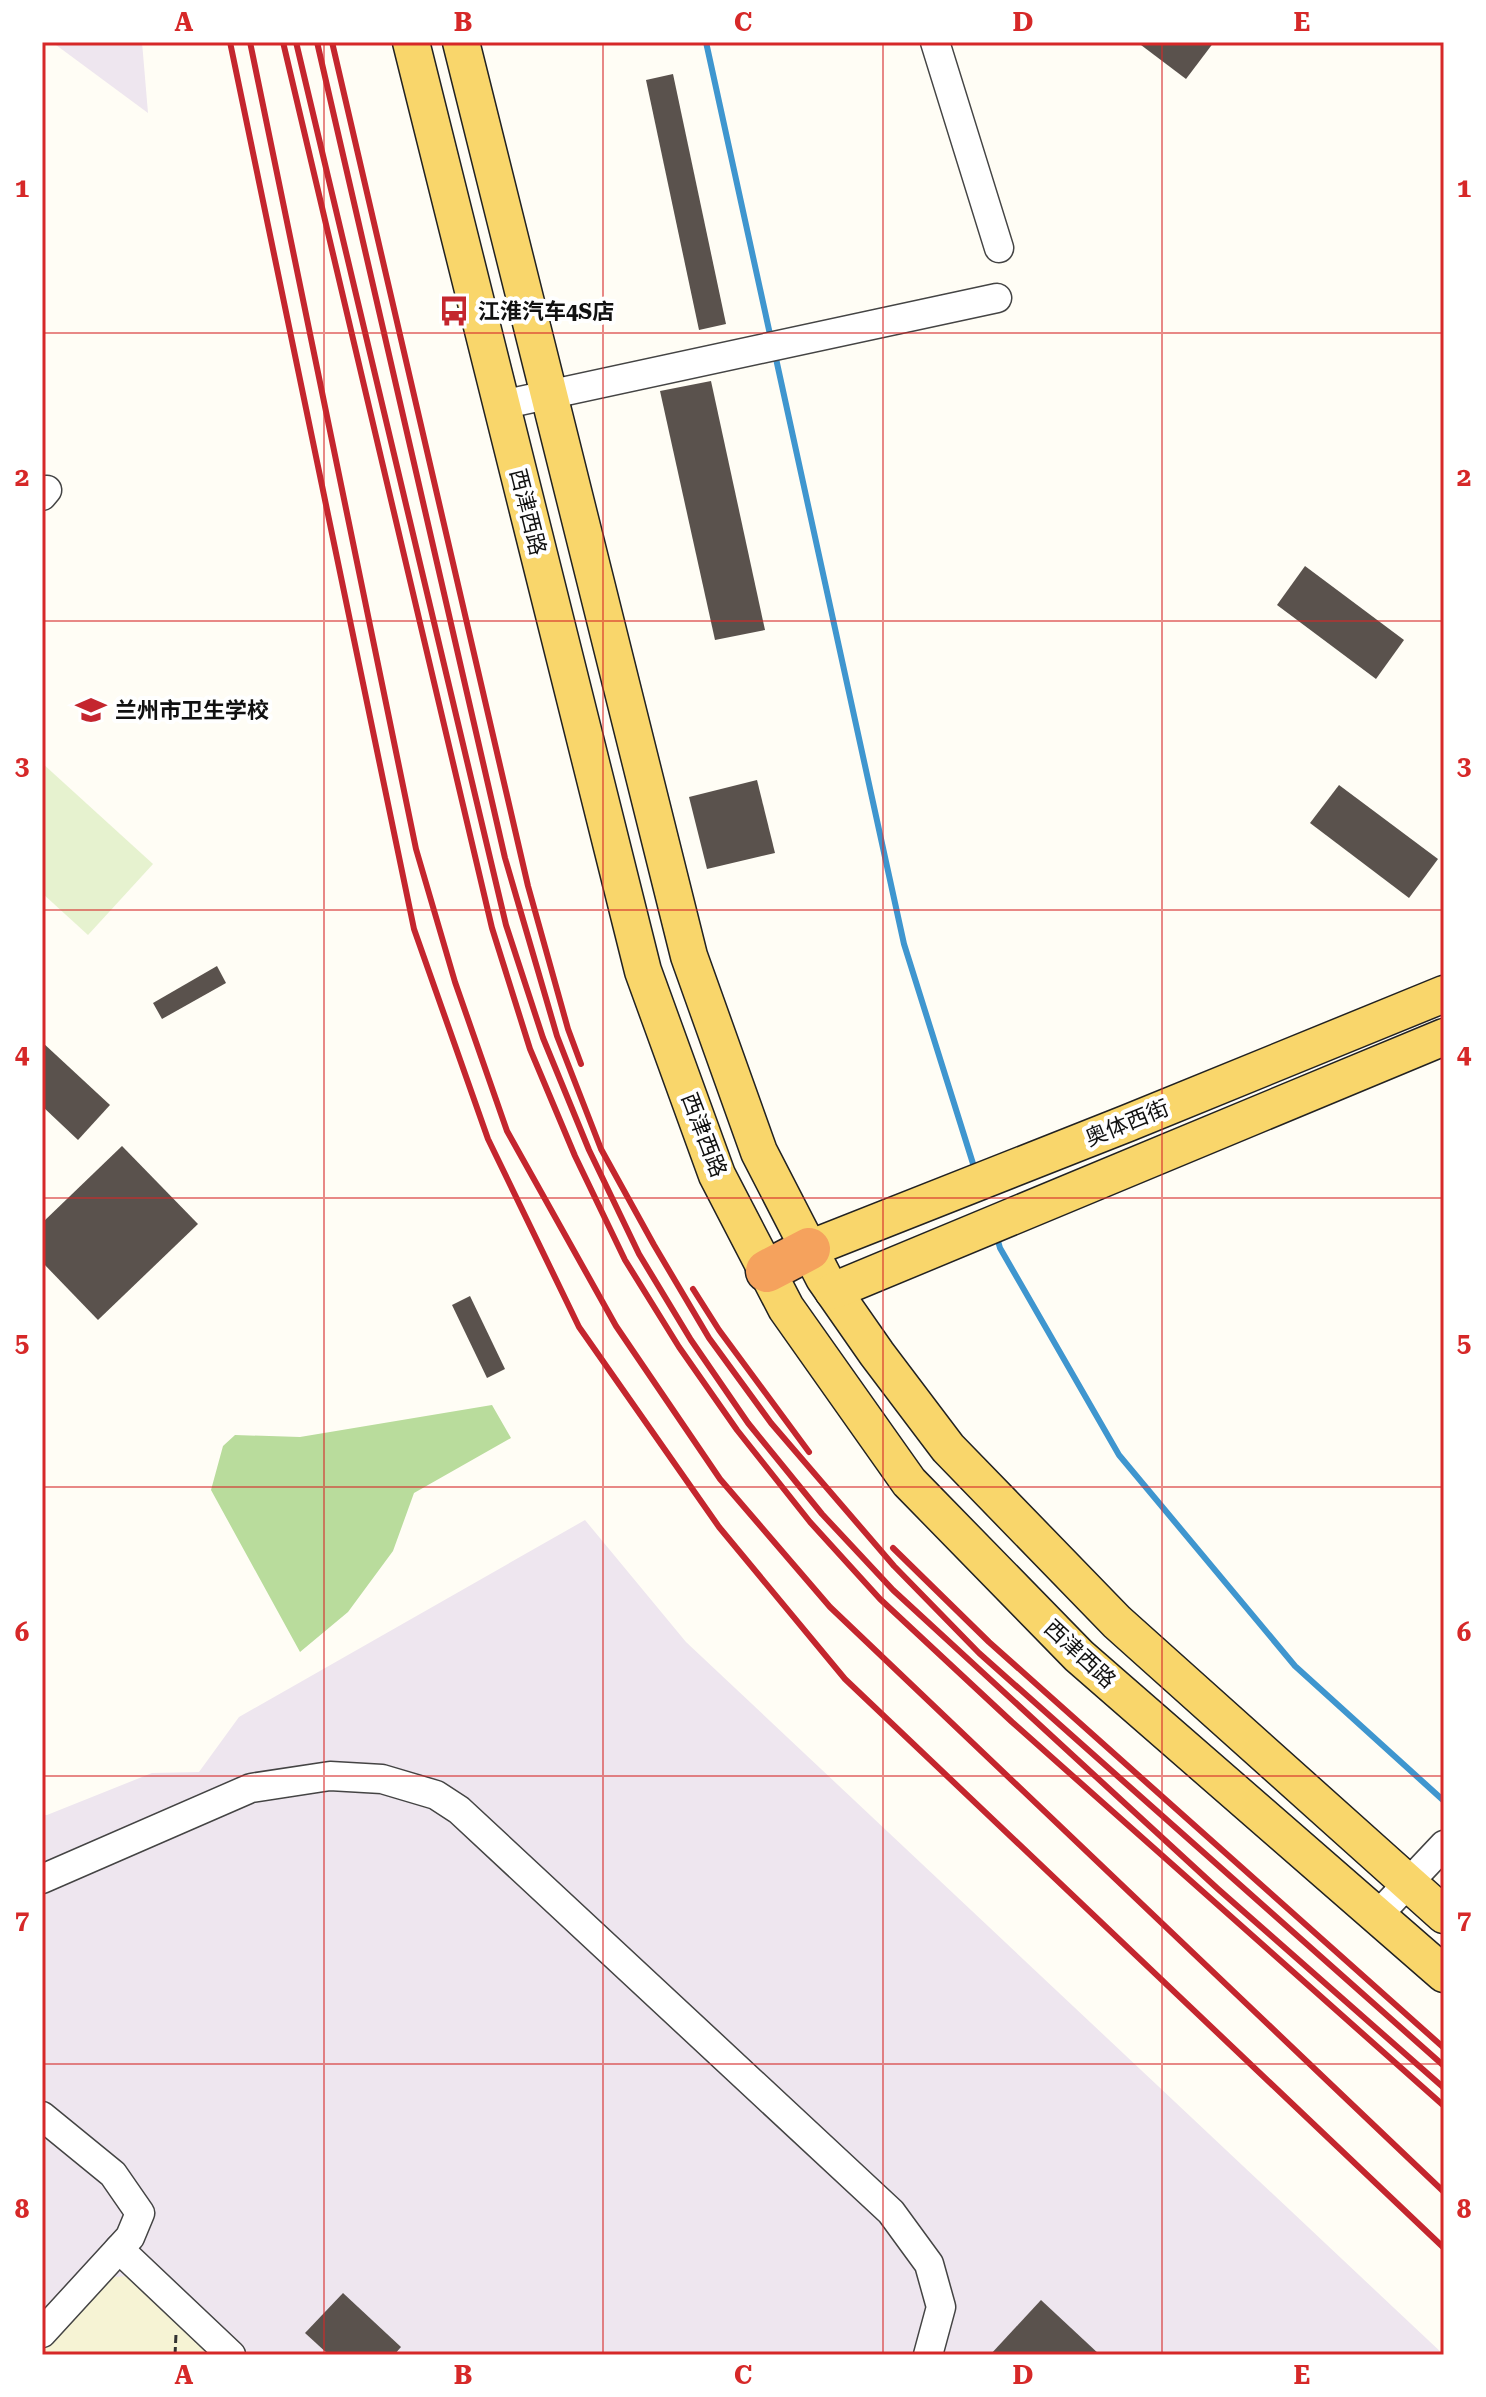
<svg xmlns="http://www.w3.org/2000/svg" width="1486" height="2397" viewBox="0 0 1486 2397" font-family="'Roboto Serif','Noto Sans SC',serif">
	<style>
		.industrial { fill: #eee6ef }
		.farmland { fill: #f6f3d4 }
		.forest { fill: #b9dc9c }
		.pitch { fill: #e6f2cf }
		.lines { fill: none; stroke-linecap: round; stroke-linejoin: round }
		.stream { stroke: #3f96cf; stroke-width: 6 }
		.building { fill: #5a524d }
		.minor-casing { stroke: #444; stroke-width: 31 }
		.major-casing { stroke: #222; stroke-width: 39 }
		.highway-casing { stroke: #222; stroke-width: 45 }
		.path { stroke: #333; stroke-width: 3; stroke-dasharray: 8 4; stroke-linecap: butt }
		.minor { stroke: #fff; stroke-width: 28 }
		.major { stroke: #f9d66b; stroke-width: 36 }
		.highway { stroke: #f5a25d; stroke-width: 42 }
		.rail { stroke: #c4262e; stroke-width: 6 }
		.grid { fill: none; stroke: #d62828; stroke-width: 2; stroke-opacity: 0.55 }
		.labels { text-anchor: middle; dominant-baseline: central; stroke-width: 8; stroke-linejoin: round; paint-order: stroke }
		.poi-label { font-size: 22px; font-weight: bold; fill: #111; stroke: #fff; text-anchor: start }
		.street-label { font-size: 22px; fill: #111; stroke: #fff }
		.neatline { fill: none; stroke: #d62828; stroke-width: 3 }
		.grid-label { font-size: 26px; text-anchor: middle; font-weight: bold; fill: #d62828 }
	</style>
	<rect width="100%" height="100%" fill="#fffdf5"/>
	<g class="industrial">
		<path d="M 52,42 L 142,42 L 148,113 Z"/>
		<path d="M 585,1520 L 686,1642 L 1444,2355 L 42,2355 L 42,1815 L 47,1815 L 152,1773 L 199,1772 L 239,1717 Z"/>
	</g>
	<path class="farmland" d="M 131,2276 L 225,2355 L 42,2355 L 42,2351 L 113,2277 Z"/>
	<path class="forest" d="M 492,1405 L 511,1438 L 414,1493 L 393,1551 L 348,1612 L 300,1652 L 211,1490 L 223,1446 L 235,1435 L 300,1437 Z"/>
	<path class="pitch" d="M 42,763 L 153,864 L 88,935 L 42,893 Z"/>
	<g class="lines">
		<g class="stream">
			<path d="M 706,42 L 771,339"/>
			<path d="M 775,354 L 904,944 L 975,1170"/>
			<path d="M 996,1234 L 1000,1248 L 1119,1455 L 1295,1666 L 1444,1801"/>
		</g>
	</g>
	<g class="building">
		<path d="M 1137,42 L 1214,42 L 1186,79 Z"/>
		<path d="M 673,74 L 726,324 L 699,330 L 646,80 Z"/>
		<path d="M 711,381 L 765,630 L 715,640 L 660,391 Z"/>
		<path d="M 1305,566 L 1404,640 L 1376,679 L 1277,605 Z"/>
		<path d="M 757,780 L 775,853 L 707,869 L 689,797 Z"/>
		<path d="M 1339,785 L 1438,859 L 1409,898 L 1310,823 Z"/>
		<path d="M 217,966 L 226,983 L 162,1019 L 153,1003 Z"/>
		<path d="M 42,1042 L 110,1105 L 78,1140 L 42,1106 Z"/>
		<path d="M 122,1146 L 198,1224 L 98,1320 L 42,1262 L 42,1223 Z"/>
		<path d="M 470,1296 L 505,1369 L 487,1378 L 452,1305 Z"/>
		<path d="M 343,2293 L 401,2347 L 394,2355 L 329,2355 L 305,2333 Z"/>
		<path d="M 1041,2300 L 1100,2355 L 990,2355 Z"/>
	</g>
	<g class="lines">
		<g class="minor-casing">
			<g id="minor">
				<path d="M 935,42 L 999,248"/>
				<path d="M 501,405 L 997,298"/>
				<path d="M 42,496 L 47,490"/>
				<path d="M 42,1879 L 251,1788 L 330,1776 L 382,1779 L 436,1795 L 459,1810 L 891,2212 L 929,2264 L 941,2307 L 928,2355"/>
				<path d="M 1377,1916 L 1444,1845"/>
				<path d="M 42,2116 L 113,2174 L 140,2213 L 130,2237 L 42,2333"/>
				<path d="M 119,2249 L 231,2355"/>
			</g>
		</g>
		<g class="major-casing">
			<g id="major">
				<path d="M 411,42 L 643,971 L 717,1175 L 786,1308 L 909,1482 L 1079,1656 L 1444,1974"/>
				<path d="M 461,42 L 689,956 L 759,1152 L 809,1249 L 824,1278 L 877,1354 L 948,1448 L 1117,1622 L 1444,1915"/>
				<path d="M 809,1249 L 1128,1123 L 1444,994"/>
				<path d="M 833,1291 L 1444,1037"/>
			</g>
		</g>
		<g class="highway-casing">
			<path id="highway" d="M 767,1271 L 809,1249"/>
		</g>
		<path class="path" d="M 175,2355 L 176,2334"/>
		<use href="#minor" class="minor"/>
		<use href="#major" class="major"/>
		<use href="#highway" class="highway"/>
		<g class="rail">
			<path d="M 230,42 L 414,929 L 488,1139 L 579,1327 L 719,1527 L 845,1679 L 1444,2248"/>
			<path d="M 250,42 L 416,849 L 455,982 L 507,1131 L 616,1326 L 720,1479 L 830,1607 L 1444,2192"/>
			<path d="M 283,42 L 492,928 L 530,1049 L 575,1156 L 625,1260 L 679,1347 L 737,1430 L 810,1522 L 880,1599 L 1012,1722 L 1444,2106"/>
			<path d="M 296,42 L 506,925 L 543,1038 L 589,1150 L 639,1254 L 691,1340 L 748,1423 L 822,1514 L 893,1590 L 1218,1889 L 1444,2088"/>
			<path d="M 317,42 L 505,858 L 557,1036 L 601,1149 L 654,1245 L 709,1338 L 771,1423 L 894,1566 L 979,1653 L 1444,2066"/>
			<path d="M 332,42 L 528,886 L 568,1029 L 581,1064"/>
			<path d="M 693,1289 L 719,1330 L 809,1452"/>
			<path d="M 893,1548 L 989,1642 L 1444,2048"/>
		</g>
	</g>
	<path class="grid" d="M 324,42 L 324,2355M 603,42 L 603,2355M 883,42 L 883,2355M 1162,42 L 1162,2355M 42,333 L 1444,333M 42,621 L 1444,621M 42,910 L 1444,910M 42,1198 L 1444,1198M 42,1487 L 1444,1487M 42,1776 L 1444,1776M 42,2064 L 1444,2064"/>
	<defs>
		<g id="bus-bare" transform="scale(2.4)"><path d="M-5-6H5V4H4V6H2V4H-2V6H-4V4H-5ZM-3.5-4V0h7V-4ZM-3.5 1.2v1.5H-2V1.2ZM2 1.2v1.5H3.5V1.2Z" fill="#c4262e" stroke="#fff" stroke-width="2.5" paint-order="stroke"/></g>
		<g id="university-bare" transform="scale(2.4)"><path d="M0-5L7-2L0 1L-7-2ZM-4 1L0 2.5L4 1V4Q0 6-4 4Z" fill="#c4262e" stroke="#fff" stroke-width="2.5" paint-order="stroke"/></g>
	</defs>
	<g fill-rule="evenodd">
		<use href="#bus-bare" x="454" y="311"/>
		<use href="#university-bare" x="91" y="710"/>
	</g>
	<g class="labels">
		<g class="poi-label">
			<text x="478" y="311">江淮汽车4S店</text>
			<text x="115" y="710">兰州市卫生学校</text>
		</g>
		<g class="street-label">
			<text transform="translate(528 512) rotate(76)">西津西路</text>
			<text transform="translate(1127 1123) rotate(-22)">奥体西街</text>
			<text transform="translate(704 1135) rotate(69)">西津西路</text>
			<text transform="translate(1080 1654) rotate(43)">西津西路</text>
		</g>
	</g>
	<rect width="1486" height="2397" fill="none" stroke="#ffffff" stroke-width="88"/>
	<rect x="44" y="44" width="1398" height="2309" class="neatline"/>
	<g class="grid-label">
		<text x="184" y="31">A</text>
		<text x="463" y="31">B</text>
		<text x="743" y="31">C</text>
		<text x="1023" y="31">D</text>
		<text x="1302" y="31">E</text>
		<text x="22" y="197">1</text>
		<text x="1464" y="197">1</text>
		<text x="22" y="486">2</text>
		<text x="1464" y="486">2</text>
		<text x="22" y="775">3</text>
		<text x="1464" y="775">3</text>
		<text x="22" y="1063">4</text>
		<text x="1464" y="1063">4</text>
		<text x="22" y="1352">5</text>
		<text x="1464" y="1352">5</text>
		<text x="22" y="1641">6</text>
		<text x="1464" y="1641">6</text>
		<text x="22" y="1929">7</text>
		<text x="1464" y="1929">7</text>
		<text x="22" y="2218">8</text>
		<text x="1464" y="2218">8</text>
		<text x="184" y="2384">A</text>
		<text x="463" y="2384">B</text>
		<text x="743" y="2384">C</text>
		<text x="1023" y="2384">D</text>
		<text x="1302" y="2384">E</text>
	</g>
</svg>
